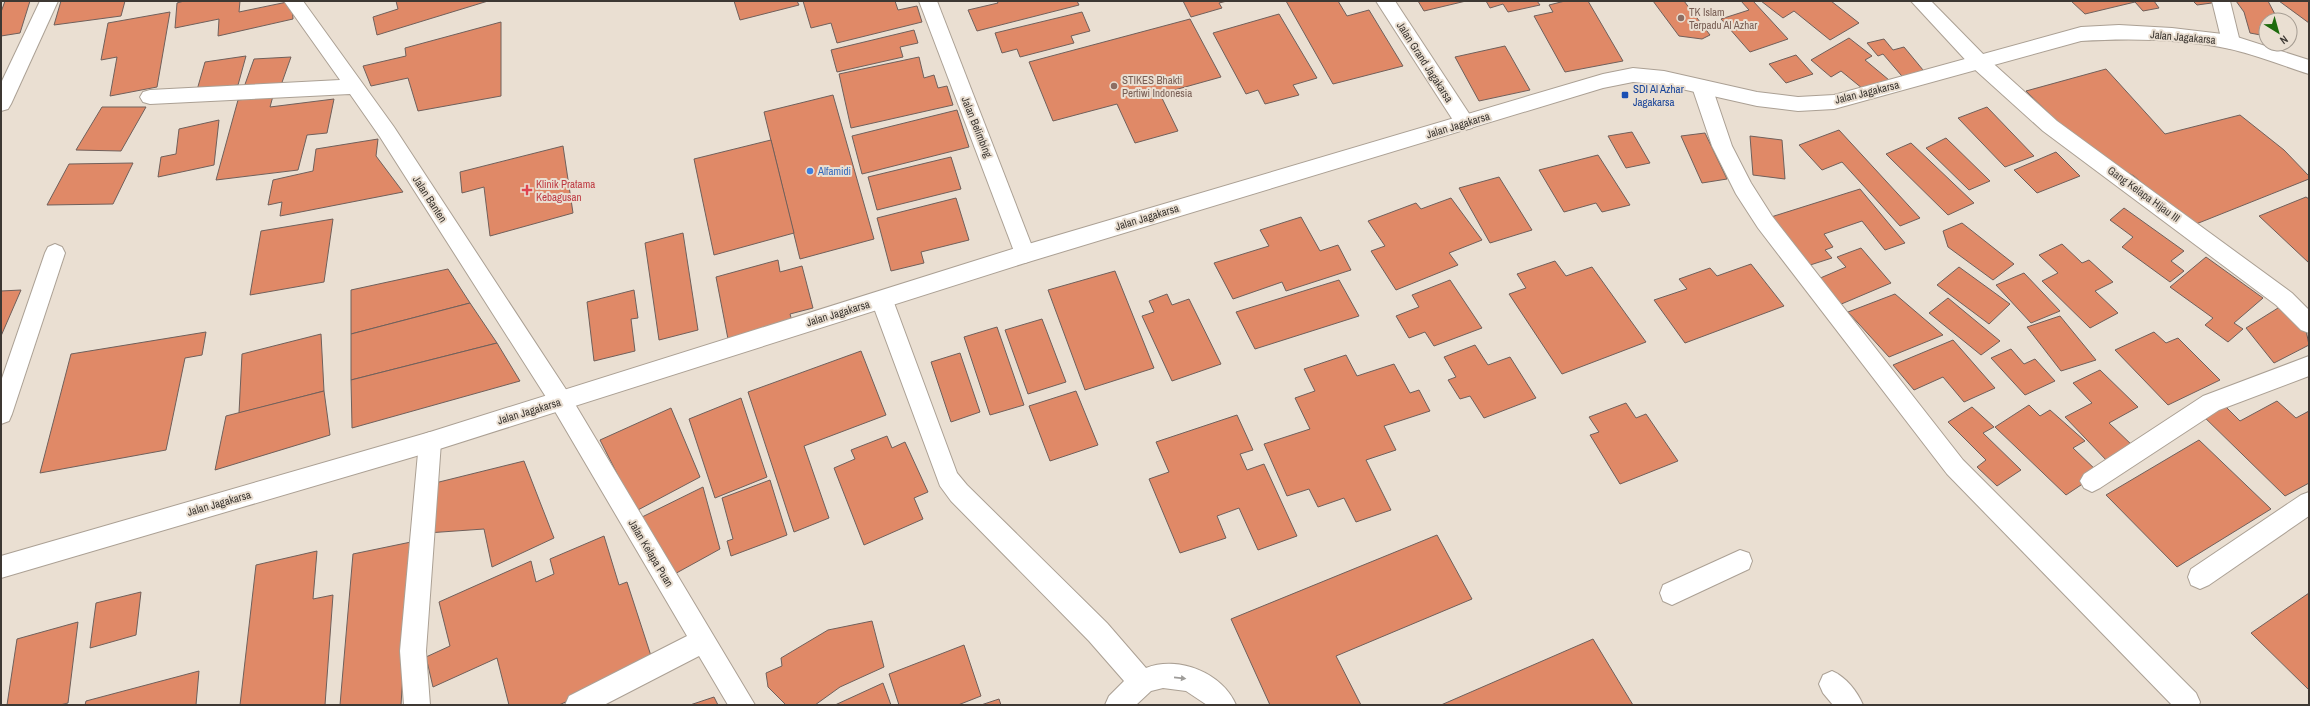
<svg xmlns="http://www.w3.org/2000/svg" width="2310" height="706" viewBox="0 0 2310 706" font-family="'Archivo Narrow',sans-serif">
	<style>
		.building { fill: #e08967; stroke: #70605b }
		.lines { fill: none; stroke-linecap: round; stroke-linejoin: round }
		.minor-casing { stroke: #aba094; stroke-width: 2 }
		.major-casing { stroke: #aba094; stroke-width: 2 }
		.minor { fill: #fff; fill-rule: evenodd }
		.major { fill: #fff; fill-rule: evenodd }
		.oneway { fill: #9e9c99 }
		.education-dot { fill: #8d6e63; stroke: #eadfd2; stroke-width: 1.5 }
		.transit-dot { fill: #1a4fb4; stroke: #eadfd2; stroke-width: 1.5 }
		.shop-dot { fill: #3f7fe0; stroke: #eadfd2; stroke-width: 1.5 }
		.health-dot { fill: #e0444e; stroke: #eadfd2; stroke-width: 1.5 }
		.labels { text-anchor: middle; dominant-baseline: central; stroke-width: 4; stroke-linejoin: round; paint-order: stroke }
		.education-label { font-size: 11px; fill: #785e54; stroke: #eadfd2; text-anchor: start }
		.street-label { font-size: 11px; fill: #3d3833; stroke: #eadfd2 }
		.transit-label { font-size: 11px; fill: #164399; stroke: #eadfd2; text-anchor: start }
		.shop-label { font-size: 11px; fill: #366cbe; stroke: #eadfd2; text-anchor: start }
		.health-label { font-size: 11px; fill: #be3a42; stroke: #eadfd2; text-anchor: start }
	</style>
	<rect width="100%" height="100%" fill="#eadfd2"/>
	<g class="building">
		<path d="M 5,1 L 30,1 L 20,33 L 1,36 L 1,12 Z"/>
		<path d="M 61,1 L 125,1 L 121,16 L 54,25 Z"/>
		<path d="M 184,1 L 240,1 L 239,12 L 292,1 L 293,19 L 218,36 L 219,19 L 175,28 L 177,3 Z"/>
		<path d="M 396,1 L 488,1 L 377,35 L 373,17 L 398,9 Z"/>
		<path d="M 734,1 L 797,1 L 799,5 L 740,20 Z"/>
		<path d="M 803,1 L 895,1 L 898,10 L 917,6 L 922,22 L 837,43 L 831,23 L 811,28 Z"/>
		<path d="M 997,1 L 1077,1 L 1079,5 L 977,31 L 968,10 L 998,3 Z"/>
		<path d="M 1183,1 L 1227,1 L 1219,3 L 1222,8 L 1191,17 Z"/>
		<path d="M 1286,1 L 1338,1 L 1347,16 L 1369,10 L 1403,66 L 1333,84 Z"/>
		<path d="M 1418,1 L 1466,1 L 1424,11 Z"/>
		<path d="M 1486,1 L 1537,1 L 1540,5 L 1508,12 L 1503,4 L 1490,8 Z"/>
		<path d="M 1565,1 L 1588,1 L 1623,61 L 1565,72 L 1534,16 L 1553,12 L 1549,5 Z"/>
		<path d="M 1653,1 L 1684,1 L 1710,35 L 1702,39 L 1679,36 Z"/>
		<path d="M 1741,1 L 1753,1 L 1788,39 L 1750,52 L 1721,19 L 1749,10 Z"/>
		<path d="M 1761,1 L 1831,1 L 1859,23 L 1830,40 L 1794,11 L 1783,18 Z"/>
		<path d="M 2071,1 L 2154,1 L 2159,8 L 2143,11 L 2135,2 L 2085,14 Z"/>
		<path d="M 2193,1 L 2218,1 L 2219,2 L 2197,5 Z"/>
		<path d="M 2236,1 L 2268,1 L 2278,20 L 2266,20 L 2266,36 L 2250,33 L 2244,12 Z"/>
		<path d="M 2279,1 L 2309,1 L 2309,23 Z"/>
		<path d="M 170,12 L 157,87 L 110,96 L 117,57 L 101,60 L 108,23 Z"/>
		<path d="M 1082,12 L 1090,31 L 1071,36 L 1074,43 L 1020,57 L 1017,49 L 1002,53 L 995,33 Z"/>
		<path d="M 1279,14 L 1317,78 L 1293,85 L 1299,95 L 1265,104 L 1258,90 L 1246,94 L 1213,33 Z"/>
		<path d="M 1190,19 L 1221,77 L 1160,94 L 1178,131 L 1135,143 L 1117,104 L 1053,121 L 1029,62 Z"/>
		<path d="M 501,22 L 501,96 L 418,111 L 408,78 L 371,86 L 363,66 L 406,56 L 405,48 Z"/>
		<path d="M 914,30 L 918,43 L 900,47 L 903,57 L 837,72 L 831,50 Z"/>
		<path d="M 1849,38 L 1872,56 L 1865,60 L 1889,80 L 1868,93 L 1841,71 L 1831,77 L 1811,60 Z"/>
		<path d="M 1884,39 L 1893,50 L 1904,47 L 1928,76 L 1907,82 L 1883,54 L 1878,56 L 1867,43 Z"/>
		<path d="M 1505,46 L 1530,90 L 1479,101 L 1455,57 Z"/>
		<path d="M 1796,55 L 1813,74 L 1786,83 L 1769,64 Z"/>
		<path d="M 246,56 L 238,85 L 197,90 L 205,62 Z"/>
		<path d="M 291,57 L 280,88 L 243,90 L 254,59 Z"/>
		<path d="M 919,57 L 924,78 L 934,75 L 938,88 L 947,86 L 953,105 L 851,128 L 839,74 Z"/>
		<path d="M 2106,69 L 2165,134 L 2240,115 L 2284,150 L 2309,176 L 2309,179 L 2191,226 L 2134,176 L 2086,150 L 2026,91 Z"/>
		<path d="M 833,95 L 874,239 L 800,259 L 764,112 Z"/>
		<path d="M 273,96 L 270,107 L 334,99 L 327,133 L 307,135 L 298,170 L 216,180 L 238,100 Z"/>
		<path d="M 102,107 L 146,107 L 121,151 L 76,150 Z"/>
		<path d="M 1987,107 L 2034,156 L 2005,167 L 1958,118 Z"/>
		<path d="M 957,110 L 969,147 L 862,174 L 852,136 Z"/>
		<path d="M 219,120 L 214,165 L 158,177 L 161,157 L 176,154 L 179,129 Z"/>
		<path d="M 1839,130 L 1920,218 L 1900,226 L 1842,162 L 1822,170 L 1799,145 Z"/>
		<path d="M 1632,132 L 1650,163 L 1626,168 L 1608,136 Z"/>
		<path d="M 1705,133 L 1727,179 L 1702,183 L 1681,136 Z"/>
		<path d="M 1750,136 L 1782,140 L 1785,179 L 1753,175 Z"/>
		<path d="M 1946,138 L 1990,181 L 1969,190 L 1926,148 Z"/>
		<path d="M 378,139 L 376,156 L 403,192 L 280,216 L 282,202 L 268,205 L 273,180 L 313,171 L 316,149 Z"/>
		<path d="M 771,140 L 794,233 L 714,255 L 694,159 Z"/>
		<path d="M 1911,143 L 1974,203 L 1948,215 L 1886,154 Z"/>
		<path d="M 563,146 L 573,213 L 490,236 L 484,187 L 462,193 L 460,172 Z"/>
		<path d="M 2056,152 L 2080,176 L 2037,193 L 2014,170 Z"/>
		<path d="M 1598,155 L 1630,205 L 1602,212 L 1596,203 L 1564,212 L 1539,170 Z"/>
		<path d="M 951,157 L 961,189 L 877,210 L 868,177 Z"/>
		<path d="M 133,163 L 113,204 L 47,205 L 69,164 Z"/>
		<path d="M 1499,177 L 1532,230 L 1490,243 L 1459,188 Z"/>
		<path d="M 1860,189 L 1905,243 L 1885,250 L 1862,221 L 1824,234 L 1833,247 L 1825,250 L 1832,258 L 1807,266 L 1771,217 Z"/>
		<path d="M 2306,197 L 2309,199 L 2309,263 L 2259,216 Z"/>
		<path d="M 956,198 L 969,240 L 921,252 L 924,263 L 891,271 L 877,218 Z"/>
		<path d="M 1451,198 L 1482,240 L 1449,253 L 1458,265 L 1396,290 L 1371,251 L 1385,246 L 1368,221 L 1416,203 L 1421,209 Z"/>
		<path d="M 2124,208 L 2184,251 L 2171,261 L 2184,271 L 2170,282 L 2122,247 L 2133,237 L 2110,220 Z"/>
		<path d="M 1301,217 L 1320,251 L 1338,245 L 1351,270 L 1286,291 L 1282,282 L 1233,299 L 1214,263 L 1269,246 L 1260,230 Z"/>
		<path d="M 333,219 L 324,282 L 250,295 L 261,231 Z"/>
		<path d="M 1962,223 L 2014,264 L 1993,280 L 1948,247 L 1943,231 Z"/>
		<path d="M 683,233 L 698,330 L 659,340 L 645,243 Z"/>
		<path d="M 2062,244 L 2082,263 L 2089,260 L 2113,282 L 2095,291 L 2118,313 L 2090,328 L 2042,281 L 2058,273 L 2039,255 Z"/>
		<path d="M 1861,248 L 1891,283 L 1839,305 L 1818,279 L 1846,267 L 1837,257 Z"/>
		<path d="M 2206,257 L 2263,298 L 2234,323 L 2243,329 L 2228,342 L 2205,325 L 2213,318 L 2170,287 Z"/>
		<path d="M 778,260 L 780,272 L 802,266 L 813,308 L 790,314 L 792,321 L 728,339 L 716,277 Z"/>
		<path d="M 1555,261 L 1566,276 L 1592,267 L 1646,342 L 1562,374 L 1509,294 L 1526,288 L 1517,274 Z"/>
		<path d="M 1751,264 L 1784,306 L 1685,343 L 1654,300 L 1687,289 L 1679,279 L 1710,268 L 1717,276 Z"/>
		<path d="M 1959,267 L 2010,304 L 1989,324 L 1937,285 Z"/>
		<path d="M 448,269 L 470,303 L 351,334 L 351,290 Z"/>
		<path d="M 1115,271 L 1154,368 L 1085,390 L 1048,290 Z"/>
		<path d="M 2024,273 L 2060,311 L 2031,323 L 1996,285 Z"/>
		<path d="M 1339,280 L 1359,316 L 1255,349 L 1236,312 Z"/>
		<path d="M 1450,280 L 1482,328 L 1434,346 L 1425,332 L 1409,338 L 1396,316 L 1419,307 L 1412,295 Z"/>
		<path d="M 21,290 L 1,336 L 1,291 Z"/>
		<path d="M 634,290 L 638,318 L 631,319 L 635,351 L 594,361 L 587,302 Z"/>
		<path d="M 1167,294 L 1172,305 L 1189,299 L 1221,364 L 1172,381 L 1142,316 L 1154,312 L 1149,301 Z"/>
		<path d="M 1895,294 L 1943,335 L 1889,357 L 1848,312 Z"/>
		<path d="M 1948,298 L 2000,341 L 1981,355 L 1929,313 Z"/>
		<path d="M 470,303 L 497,343 L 351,380 L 351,334 Z"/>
		<path d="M 2278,308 L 2306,330 L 2309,345 L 2274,363 L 2246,328 Z"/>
		<path d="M 2060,316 L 2096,360 L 2061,371 L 2027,327 Z"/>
		<path d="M 1042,319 L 1066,382 L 1028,394 L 1005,330 Z"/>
		<path d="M 997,327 L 1024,405 L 990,415 L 964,337 Z"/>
		<path d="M 206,332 L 202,355 L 185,358 L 166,450 L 40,473 L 71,354 Z"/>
		<path d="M 2154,332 L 2166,343 L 2178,338 L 2220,380 L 2168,405 L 2115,350 Z"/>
		<path d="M 321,334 L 324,391 L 239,413 L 242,354 Z"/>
		<path d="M 1953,340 L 1995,388 L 1964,402 L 1943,377 L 1914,390 L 1893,365 Z"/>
		<path d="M 497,343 L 520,381 L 352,428 L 351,380 Z"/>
		<path d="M 1475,345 L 1488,365 L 1510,357 L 1536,398 L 1484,418 L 1470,396 L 1460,399 L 1448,380 L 1456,377 L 1444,357 Z"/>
		<path d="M 2011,349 L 2024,364 L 2035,359 L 2055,381 L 2025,395 L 1991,358 Z"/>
		<path d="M 861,351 L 886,415 L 804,446 L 829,518 L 794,532 L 748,392 Z"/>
		<path d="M 960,353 L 980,412 L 951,422 L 931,362 Z"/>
		<path d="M 1346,355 L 1357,376 L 1394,364 L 1410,393 L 1419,390 L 1430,411 L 1384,426 L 1396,450 L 1366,460 L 1391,510 L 1356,522 L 1344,498 L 1318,507 L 1309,489 L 1287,496 L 1264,444 L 1310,429 L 1295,398 L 1315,391 L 1304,369 Z"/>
		<path d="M 2100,370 L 2138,407 L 2109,423 L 2134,447 L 2108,462 L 2065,417 L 2092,403 L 2073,383 Z"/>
		<path d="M 324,391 L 330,435 L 215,470 L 226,416 Z"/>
		<path d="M 1076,391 L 1098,445 L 1050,461 L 1029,406 Z"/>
		<path d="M 741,398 L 767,477 L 715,498 L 689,419 Z"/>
		<path d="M 2220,401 L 2240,421 L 2277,401 L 2296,418 L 2309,411 L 2309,483 L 2285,496 L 2199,412 Z"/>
		<path d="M 1626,403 L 1636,418 L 1646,414 L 1678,461 L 1620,484 L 1590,435 L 1599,432 L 1589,417 Z"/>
		<path d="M 2029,405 L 2040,416 L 2050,410 L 2085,441 L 2073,448 L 2099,473 L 2066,495 L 1995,427 Z"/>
		<path d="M 1972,407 L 1994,427 L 1983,433 L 2021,470 L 1997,486 L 1977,467 L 1986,460 L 1948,422 Z"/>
		<path d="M 671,408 L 700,477 L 636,511 L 600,440 Z"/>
		<path d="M 1237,415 L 1253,450 L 1240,454 L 1247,470 L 1264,464 L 1297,536 L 1258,550 L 1239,508 L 1217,516 L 1226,538 L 1180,553 L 1149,479 L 1169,472 L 1156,442 Z"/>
		<path d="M 887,436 L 892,448 L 905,442 L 928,492 L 914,498 L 923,519 L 864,545 L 834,468 L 855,459 L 851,450 Z"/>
		<path d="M 2199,440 L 2271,509 L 2177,567 L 2106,495 Z"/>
		<path d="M 524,461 L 554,538 L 492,567 L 484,529 L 427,533 L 431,484 Z"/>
		<path d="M 770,480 L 787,535 L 731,556 L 727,541 L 733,539 L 722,498 Z"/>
		<path d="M 703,487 L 720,549 L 671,576 L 638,519 Z"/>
		<path d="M 1437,535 L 1472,599 L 1336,656 L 1361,705 L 1270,705 L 1231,619 Z"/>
		<path d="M 604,536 L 619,585 L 627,582 L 653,662 L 559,705 L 509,705 L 497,658 L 433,687 L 426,657 L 450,646 L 439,602 L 531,561 L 536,582 L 554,574 L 550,559 Z"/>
		<path d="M 411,542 L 401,705 L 340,705 L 353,554 Z"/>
		<path d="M 317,551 L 313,599 L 333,595 L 325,705 L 240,705 L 256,565 Z"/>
		<path d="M 141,592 L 136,635 L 90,648 L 96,603 Z"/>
		<path d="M 2309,593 L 2309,690 L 2251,633 Z"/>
		<path d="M 872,621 L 884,667 L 840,687 L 815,705 L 786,705 L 768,687 L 766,673 L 782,666 L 781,658 L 828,630 Z"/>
		<path d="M 78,622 L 68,703 L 60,705 L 7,705 L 17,639 Z"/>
		<path d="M 1593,639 L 1633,705 L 1441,705 Z"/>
		<path d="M 964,645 L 981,696 L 958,705 L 899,705 L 889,674 Z"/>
		<path d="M 199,671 L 196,705 L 85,705 L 86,701 Z"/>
		<path d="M 883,683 L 891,705 L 835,705 Z"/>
		<path d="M 714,697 L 718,705 L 690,705 Z"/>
		<path d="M 999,699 L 1001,705 L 981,705 Z"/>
	</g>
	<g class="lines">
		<g class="minor-casing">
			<g id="minor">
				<path d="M 40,1 L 58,1 L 11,104 L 8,109 L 1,111 L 1,83 Z"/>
				<path d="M 284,1 L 303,1 L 394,127 L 569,394 L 755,705 L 728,705 L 699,656 L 604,705 L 565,705 L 569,696 L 687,636 L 553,408 L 380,137 L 350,94 L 150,104 L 143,102 L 140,97 L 143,92 L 150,90 L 340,80 Z"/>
				<path d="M 919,1 L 937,1 L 1035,254 L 1032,260 L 1025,263 L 1018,260 L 1015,254 Z"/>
				<path d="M 1376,1 L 1395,1 L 1472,118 L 1475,123 L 1472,128 L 1465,130 L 1458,128 Z"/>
				<path d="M 1911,1 L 1931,1 L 1986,57 L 2057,121 L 2292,293 L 2309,310 L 2309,333 L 2301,330 L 2276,305 L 2043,131 L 1972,67 Z"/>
				<path d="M 2212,1 L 2230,1 L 2240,42 L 2238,47 L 2231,49 L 2224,47 L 2222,42 Z"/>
				<path d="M 1702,80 L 1709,82 L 1712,87 L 1732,146 L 1751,183 L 1772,216 L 1963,460 L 2196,693 L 2200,702 L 2199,705 L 2172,705 L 1947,474 L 1758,228 L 1736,194 L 1712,146 L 1692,87 L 1695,82 Z"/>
				<path d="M 55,244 L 62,247 L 65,253 L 12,414 L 9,421 L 1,424 L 1,381 L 45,253 L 48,247 Z"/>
				<path d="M 882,291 L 890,294 L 893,300 L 957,473 L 967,485 L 1107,623 L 1146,668 C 1178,655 1223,673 1236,705 L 1207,705 L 1186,691 L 1163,688 L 1151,691 L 1136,705 L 1105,705 L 1109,696 L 1124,681 L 1089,641 L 951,501 L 940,486 L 871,300 L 874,294 Z"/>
				<path d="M 2309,356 L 2309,376 L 2219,410 L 2100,488 L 2092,492 L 2084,488 L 2080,481 L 2084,474 L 2203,396 Z"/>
				<path d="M 430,432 L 438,435 L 441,442 L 426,651 L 430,705 L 404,705 L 400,651 L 419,442 L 422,435 Z"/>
				<path d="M 2309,492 L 2309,516 L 2209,585 L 2200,589 L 2191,585 L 2188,577 L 2191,569 L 2301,495 Z"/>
				<path d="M 1740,550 L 1749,553 L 1752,561 L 1749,569 L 1672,605 L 1663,601 L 1660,593 L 1663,585 Z"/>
				<path d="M 1832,671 C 1846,677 1857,691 1863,705 L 1833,705 L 1823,693 L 1819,684 L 1823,675 Z"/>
			</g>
		</g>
		<g class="major-casing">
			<path id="major" d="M 2119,25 L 2172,28 L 2231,35 L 2309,60 L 2309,74 C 2283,66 2257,55 2230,49 C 2183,39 2129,38 2081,41 L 1834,109 L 1798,111 L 1757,106 L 1664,85 L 1633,82 L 1603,88 L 1025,263 L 430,452 L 1,578 L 1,556 L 430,432 L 1025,245 L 1603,74 L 1633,68 L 1664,71 L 1757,92 L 1798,97 L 1834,95 L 2081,27 Z"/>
		</g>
		<use href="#minor" class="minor"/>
		<use href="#major" class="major"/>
	</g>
	<defs><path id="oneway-solid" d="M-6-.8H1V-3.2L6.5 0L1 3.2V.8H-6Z"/></defs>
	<use class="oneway" href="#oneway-solid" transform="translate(1180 678) rotate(6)"/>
	<g class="education-dot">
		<circle cx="1681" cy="18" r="4"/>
		<circle cx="1114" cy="86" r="4"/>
	</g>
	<rect class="transit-dot" x="1621" y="91" width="8" height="8" rx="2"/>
	<circle class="shop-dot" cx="810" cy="171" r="4"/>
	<path class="health-dot" d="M525 184h4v4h4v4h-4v4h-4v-4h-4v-4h4z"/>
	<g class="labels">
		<g class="education-label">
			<text x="1689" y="12">TK Islam<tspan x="1689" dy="13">Terpadu Al Azhar</tspan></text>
			<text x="1122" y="80">STIKES Bhakti<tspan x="1122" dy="13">Pertiwi Indonesia</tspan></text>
		</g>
		<g class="street-label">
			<text transform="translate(2183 37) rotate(5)">Jalan Jagakarsa</text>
			<text transform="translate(1425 62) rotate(57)">Jalan Grand Jagakarsa</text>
			<text transform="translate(1867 92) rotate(-14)">Jalan Jagakarsa</text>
			<text transform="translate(1458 125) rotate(-17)">Jalan Jagakarsa</text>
			<text transform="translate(977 127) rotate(68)">Jalan Belimbing</text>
			<text transform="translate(2144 194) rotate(36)">Gang Kelapa Hijau III</text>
			<text transform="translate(430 199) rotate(57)">Jalan Banten</text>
			<text transform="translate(1147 217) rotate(-17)">Jalan Jagakarsa</text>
			<text transform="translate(838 313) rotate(-17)">Jalan Jagakarsa</text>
			<text transform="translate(529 411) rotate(-17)">Jalan Jagakarsa</text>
			<text transform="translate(219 503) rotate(-16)">Jalan Jagakarsa</text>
			<text transform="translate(651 553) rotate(59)">Jalan Kelapa Puan</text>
		</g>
		<g class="transit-label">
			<text x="1633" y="89">SDI Al Azhar<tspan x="1633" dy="13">Jagakarsa</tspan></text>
		</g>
		<g class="shop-label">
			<text x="818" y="171">Alfamidi</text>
		</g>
		<g class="health-label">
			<text x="536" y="184">Klinik Pratama<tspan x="536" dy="13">Kebagusan</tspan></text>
		</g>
	</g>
	<rect width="2310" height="706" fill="none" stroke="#3d3833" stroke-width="4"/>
	<g transform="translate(2278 32) rotate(143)"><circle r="19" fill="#eadfd2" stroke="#a59c92"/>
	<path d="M0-3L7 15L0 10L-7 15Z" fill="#1e6b0d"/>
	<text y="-6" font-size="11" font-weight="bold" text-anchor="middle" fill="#3d3833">N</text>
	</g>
</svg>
